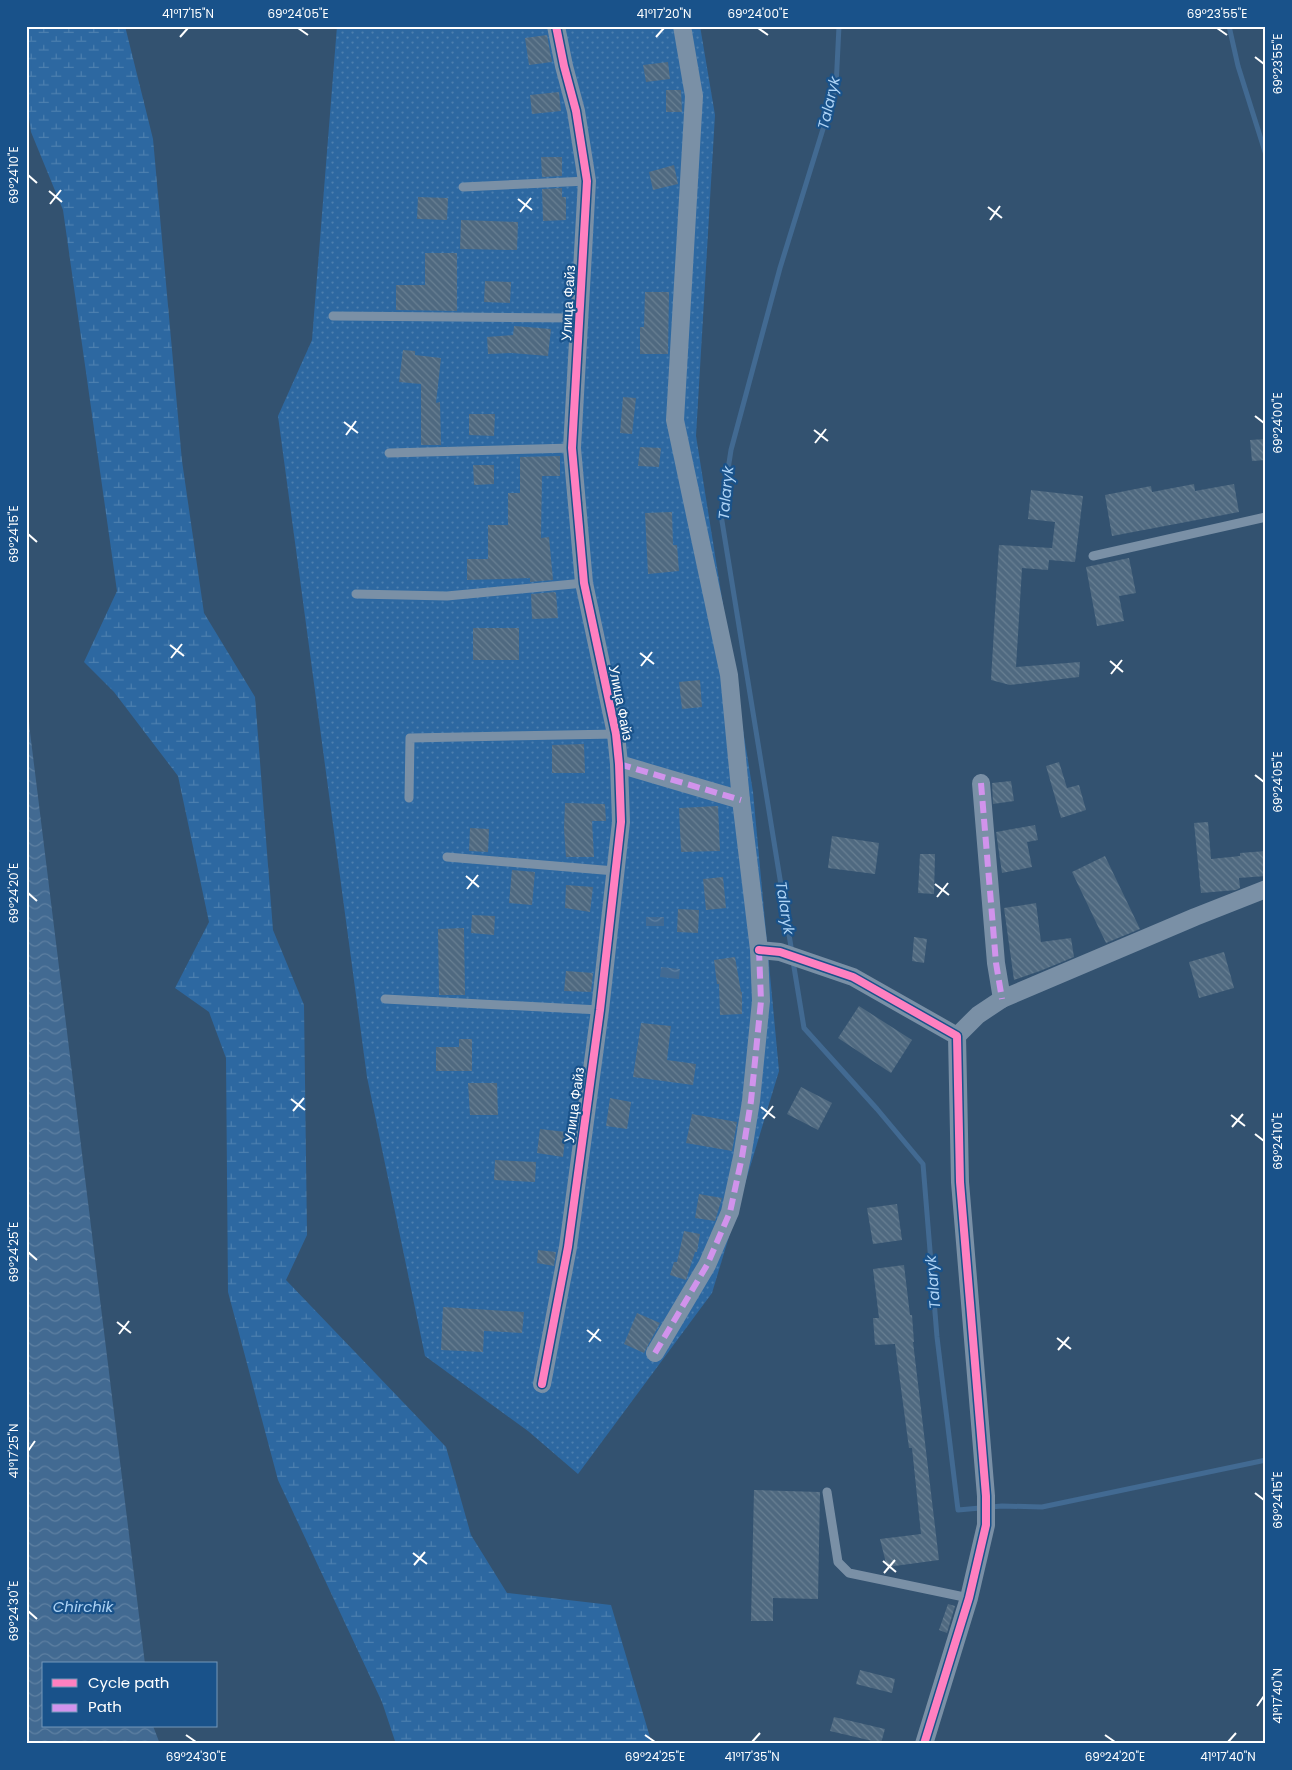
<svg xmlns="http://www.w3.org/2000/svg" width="1292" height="1770" font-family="Poppins,sans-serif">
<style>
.wetland{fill:url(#wetland-marsh)}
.park{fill:url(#park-dots)}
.water{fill:url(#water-waves)}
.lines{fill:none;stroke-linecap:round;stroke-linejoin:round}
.stream{stroke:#426a92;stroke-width:5}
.building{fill:url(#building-back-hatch)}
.lane{stroke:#7a90a6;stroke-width:9}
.street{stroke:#7a90a6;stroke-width:18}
.quiet{stroke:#d193ec;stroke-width:6;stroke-dasharray:12 6;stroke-linecap:butt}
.cycleway-casing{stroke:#19528a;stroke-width:11}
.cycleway{stroke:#ff80c0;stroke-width:8}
.ticks{fill:none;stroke:#fff;stroke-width:2}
.labels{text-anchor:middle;stroke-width:4.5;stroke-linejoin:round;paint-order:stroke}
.street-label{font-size:14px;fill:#fff;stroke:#19528a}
.water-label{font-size:15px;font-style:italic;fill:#aed3f5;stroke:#19528a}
.neatline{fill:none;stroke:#fff;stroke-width:2}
.ticks-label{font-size:12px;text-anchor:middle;fill:#fff}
</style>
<defs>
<pattern id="wetland-marsh" width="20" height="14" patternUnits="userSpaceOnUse" patternTransform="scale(1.25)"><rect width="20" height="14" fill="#2d68a1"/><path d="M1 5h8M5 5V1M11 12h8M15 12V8" fill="none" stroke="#4c7faf"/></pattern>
<pattern id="park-dots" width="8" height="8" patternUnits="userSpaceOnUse" patternTransform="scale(1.25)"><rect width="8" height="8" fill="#2d68a1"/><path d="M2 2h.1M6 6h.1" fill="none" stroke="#4c7faf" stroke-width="1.8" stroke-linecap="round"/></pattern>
<pattern id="water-waves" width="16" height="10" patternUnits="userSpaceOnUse" patternTransform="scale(1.25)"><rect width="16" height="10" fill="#426a92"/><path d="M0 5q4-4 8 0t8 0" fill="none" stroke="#5e80a2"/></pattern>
<pattern id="building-back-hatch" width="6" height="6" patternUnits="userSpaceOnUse" patternTransform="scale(1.25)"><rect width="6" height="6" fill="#4f6980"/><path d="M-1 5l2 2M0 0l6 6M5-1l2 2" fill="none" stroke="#698093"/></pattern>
</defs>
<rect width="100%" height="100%" fill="#335270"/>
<polygon class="wetland" points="26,26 125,26 153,139 182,461 204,613 255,697 273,930 304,1005 307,1235 286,1280 446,1447 471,1535 507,1593 611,1605 652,1744 396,1744 382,1702 278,1480 228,1292 226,1058 209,1012 175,988 209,922 178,776 114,692 84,662 117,591 63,210 31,132 26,96"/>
<polygon class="park" points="337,26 700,26 715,115 696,436 753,792 779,1071 712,1293 578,1474 528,1431 425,1356 367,1077 278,416 312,340"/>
<g class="water">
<polygon points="26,688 30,732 145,1664 44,1664 44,1726 153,1726 160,1744 26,1744"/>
<rect x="646" y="917" width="18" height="9"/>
<polygon points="661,967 680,969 679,979 660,977"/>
</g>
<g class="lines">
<g class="stream">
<polyline points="1229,26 1238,66 1266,155"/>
<polyline points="792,953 721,515 731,450 780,268 836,87 839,26"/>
<polyline points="793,961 804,1028 877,1109 923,1164 937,1337 958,1510 1002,1506 1042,1507 1266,1460"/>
</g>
</g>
<g class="building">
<polygon points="547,35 552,62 529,65 525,38"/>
<polygon points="668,62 670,79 646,82 643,65"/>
<polygon points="666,90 681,90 682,112 666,112"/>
<polygon points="559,92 561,111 532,114 530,95"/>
<polygon points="541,157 562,157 562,176 542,177"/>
<polygon points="674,165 678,184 653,190 649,172"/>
<polygon points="562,188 562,197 566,197 566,220 543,221 542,189"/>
<polygon points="418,197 448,198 447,220 417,219"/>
<polygon points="461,220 518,222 517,250 460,249"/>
<polygon points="425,253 457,253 457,311 396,310 396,285 425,285"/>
<polygon points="485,281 511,282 510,303 484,302"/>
<polygon points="645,292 669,292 668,354 640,354 640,327 644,327"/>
<polygon points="514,326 551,329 548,356 512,353 488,354 487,337 513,335"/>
<polygon points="403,350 415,351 415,355 441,358 436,403 440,402 441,445 421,445 421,384 399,382"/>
<polygon points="623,397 636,398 632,434 620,433"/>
<polygon points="469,414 495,414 494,436 469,435"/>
<polygon points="1266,439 1266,460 1252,461 1250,440"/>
<polygon points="640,447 661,448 659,467 638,466"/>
<polygon points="560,456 560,476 542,476 541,538 549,537 553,580 530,582 530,578 467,580 467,559 488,559 488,525 508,525 508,493 520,493 520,457"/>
<polygon points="473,465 494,465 494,484 474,485"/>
<polygon points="1194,484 1195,491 1234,484 1239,512 1112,536 1105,495 1151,486 1152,492"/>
<polygon points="1031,490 1083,496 1075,562 1049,560 1048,570 1022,568 1016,667 1080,662 1079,677 1010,685 991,680 999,545 1052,548 1055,522 1028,519"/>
<polygon points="672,512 673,545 677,545 679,571 648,574 645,513"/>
<polygon points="1129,558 1136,593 1119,596 1124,621 1097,626 1086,567"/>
<polygon points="555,592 556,593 558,618 532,619 531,594"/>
<rect x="473" y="628" width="46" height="32"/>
<polygon points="700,680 702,707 682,709 679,682"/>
<polygon points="584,744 585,773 552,773 552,745"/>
<polygon points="1059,762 1067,788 1079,785 1086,810 1061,818 1046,766"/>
<polygon points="1011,781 1014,801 993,804 992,783"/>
<polygon points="565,803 605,804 606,821 592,821 594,857 566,857 564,829"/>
<polygon points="718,806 720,851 681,852 679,808"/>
<polygon points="1208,822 1211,859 1240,856 1240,853 1266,851 1266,876 1239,878 1240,888 1236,890 1201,893 1194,823"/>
<polygon points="1035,825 1038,840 1027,842 1032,867 1002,873 996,832"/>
<polygon points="470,828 489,829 488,852 469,851"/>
<polygon points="832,836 879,843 875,874 828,868"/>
<polygon points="920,854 935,854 934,894 918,893"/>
<polygon points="1105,856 1140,929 1106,943 1072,872"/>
<polygon points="512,870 535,872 532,905 509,903"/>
<polygon points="723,877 726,908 706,910 703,879"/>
<polygon points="566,885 593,887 590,912 565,908"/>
<polygon points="1036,903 1041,942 1071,938 1074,957 1040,971 1014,980 1004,908"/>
<polygon points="678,909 699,910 698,933 677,932"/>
<polygon points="472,915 495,916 494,935 471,933"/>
<polygon points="464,928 465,995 439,995 438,929"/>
<polygon points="914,937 927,939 924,963 912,961"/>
<polygon points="1224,952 1234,988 1199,998 1189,962"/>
<polygon points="735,957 741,992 742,992 742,1014 720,1015 719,984 717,984 714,960"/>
<polygon points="566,971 593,973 591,992 564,991"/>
<polygon points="859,1006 912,1040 891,1073 838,1038"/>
<polygon points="641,1023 671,1026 667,1060 696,1064 693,1085 633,1077"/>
<polygon points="459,1039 472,1039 472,1071 436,1071 436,1047 459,1047"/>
<polygon points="468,1083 497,1083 498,1115 470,1115"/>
<polygon points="801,1087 832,1103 818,1130 787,1114"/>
<polygon points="610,1098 631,1102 627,1129 606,1126"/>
<polygon points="692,1114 737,1122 732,1151 686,1143"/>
<polygon points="540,1129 566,1132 563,1157 537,1153"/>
<polygon points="495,1160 536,1162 535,1182 494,1180"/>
<polygon points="699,1194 722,1198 715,1221 695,1218"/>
<polygon points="897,1204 902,1240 873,1244 867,1208"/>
<polygon points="684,1231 700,1234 697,1252 695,1252 686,1280 670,1275 674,1262 677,1262"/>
<polygon points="538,1250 556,1252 554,1266 537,1263"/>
<polygon points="904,1265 910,1315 912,1315 914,1342 913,1342 939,1560 887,1567 880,1539 921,1534 912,1448 909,1448 895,1344 875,1345 873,1318 879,1318 873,1269"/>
<polygon points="443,1307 524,1312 522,1333 484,1331 483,1352 441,1350"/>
<polygon points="637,1313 660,1323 644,1353 624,1344"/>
<polygon points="754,1490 820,1492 818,1599 773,1598 773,1621 751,1621"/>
<polygon points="948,1604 955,1606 947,1633 939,1630"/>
<polygon points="860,1670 895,1679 892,1693 856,1684"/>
<polygon points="834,1717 885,1729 881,1743 830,1731"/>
</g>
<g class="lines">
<g class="lane">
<polyline points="463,187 587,181"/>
<polyline points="333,316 580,318"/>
<polyline points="389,453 572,448"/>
<polyline points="1093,556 1266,517"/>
<polyline points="356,594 447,596 584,583"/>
<polyline points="409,798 410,738 616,734"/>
<polyline points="447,857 615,871"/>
<polyline points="385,999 600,1010"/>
<polyline points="827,1492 838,1562 849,1573 969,1598"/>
</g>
<g class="street">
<polyline points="619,764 741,800"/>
<polyline points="981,783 996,963 1002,999"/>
<polyline points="759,950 780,952 853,977 957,1036 960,1182 986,1496 986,1525 969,1598 924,1744"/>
<polyline points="957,1036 978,1015 1002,999 1195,917 1266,889"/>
<polyline points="655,1353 707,1265 730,1212 742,1157 751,1101 761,1001 759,950 741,800 729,675 675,420 694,96 682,26"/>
<polyline points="542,1384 568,1247 600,1010 621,822 619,764 616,734 584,583 572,448 587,181 576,111 564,66 556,26"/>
</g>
<g class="quiet">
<polyline points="619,764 741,800"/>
<polyline points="981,783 996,963 1002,999"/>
<polyline points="655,1353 707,1265 730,1212 742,1157 751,1101 761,1001 759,950"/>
</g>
<g class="cycleway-casing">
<g id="cycleway">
<polyline points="759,950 780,952 853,977 957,1036 960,1182 986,1496 986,1525 969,1598 924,1744"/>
<polyline points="542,1384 568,1247 600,1010 621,822 619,764 616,734 584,583 572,448 587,181 576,111 564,66 556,26"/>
</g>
</g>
<use href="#cycleway" class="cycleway"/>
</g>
<path class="ticks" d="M298,28L308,35M758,28L768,35M1217,28L1227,35M180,37L188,28M656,37L664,28M1255,57L1264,64M28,175L37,183M49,191L62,202M518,199L532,210M50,204L61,190M988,207L1002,218M520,212L531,198M990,220L1000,206M1255,416L1264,423M344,422L358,433M814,430L828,441M346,435L356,421M815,443L826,429M28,534L37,542M170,645L184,656M640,653L654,664M171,658L182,644M1110,661L1123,672M641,666L652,652M1111,674L1122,660M1255,775L1264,782M466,876L479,887M935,884L949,895M467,889L478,875M28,893L37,901M937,897L948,883M291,1099L305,1110M761,1107L775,1118M293,1111L304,1098M1231,1115L1245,1126M763,1119L773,1106M1232,1127L1243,1114M1255,1134L1264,1141M28,1252L37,1260M117,1322L131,1333M587,1330L601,1341M119,1334L129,1321M1057,1338L1071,1349M589,1342L599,1329M1058,1350L1069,1337M28,1451L35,1441M1255,1493L1264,1500M413,1553L427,1564M883,1561L896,1572M414,1565L425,1552M884,1573L895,1560M28,1611L37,1619M1257,1706L1264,1696M186,1735L196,1742M645,1735L655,1742M1105,1735L1115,1742M752,1742L760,1733M1228,1742L1236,1733"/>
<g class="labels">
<g class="street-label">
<text transform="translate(568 303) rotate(-87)" y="5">Улица Файз</text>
<text transform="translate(621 703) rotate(79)" y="5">Улица Файз</text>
<text transform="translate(574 1105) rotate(-82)" y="5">Улица Файз</text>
</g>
<g class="water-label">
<text transform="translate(829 103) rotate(-77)" y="5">Talaryk</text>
<text transform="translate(726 493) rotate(-85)" y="5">Talaryk</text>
<text transform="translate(785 908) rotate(81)" y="5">Talaryk</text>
<text transform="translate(933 1282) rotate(-95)" y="5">Talaryk</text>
<text x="83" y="1612">Chirchik</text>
</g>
</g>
<rect width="1292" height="1770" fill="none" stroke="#19528a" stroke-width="55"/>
<rect x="42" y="1662" width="175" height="65" fill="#19528a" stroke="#7597b9"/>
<rect x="52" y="1679" width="25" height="8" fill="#ff80c0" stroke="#7597b9"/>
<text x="88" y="1688" font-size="15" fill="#ffffff">Cycle path</text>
<rect x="52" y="1704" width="25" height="8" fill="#d193ec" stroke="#7597b9"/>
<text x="88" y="1712" font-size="15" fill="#ffffff">Path</text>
<rect x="28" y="28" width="1236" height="1714" class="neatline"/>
<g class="ticks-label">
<text x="188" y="18">41°17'15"N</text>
<text x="298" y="18">69°24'05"E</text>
<text x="664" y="18">41°17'20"N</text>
<text x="758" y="18">69°24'00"E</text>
<text x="1217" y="18">69°23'55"E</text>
<text transform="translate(1278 64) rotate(-90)" y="4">69°23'55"E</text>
<text transform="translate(14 175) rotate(-90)" y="4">69°24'10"E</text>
<text transform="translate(1278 423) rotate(-90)" y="4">69°24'00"E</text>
<text transform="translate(14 534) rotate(-90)" y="4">69°24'15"E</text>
<text transform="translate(1278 782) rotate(-90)" y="4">69°24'05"E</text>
<text transform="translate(14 893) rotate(-90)" y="4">69°24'20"E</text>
<text transform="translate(1278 1141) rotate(-90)" y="4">69°24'10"E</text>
<text transform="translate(14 1252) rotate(-90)" y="4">69°24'25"E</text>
<text transform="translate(14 1451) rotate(-90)" y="4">41°17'25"N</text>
<text transform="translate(1278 1500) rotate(-90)" y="4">69°24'15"E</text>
<text transform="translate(14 1611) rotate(-90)" y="4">69°24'30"E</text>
<text transform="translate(1278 1696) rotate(-90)" y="4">41°17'40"N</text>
<text x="196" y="1761">69°24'30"E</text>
<text x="655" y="1761">69°24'25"E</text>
<text x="752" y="1761">41°17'35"N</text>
<text x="1115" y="1761">69°24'20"E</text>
<text x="1228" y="1761">41°17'40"N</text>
</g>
</svg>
